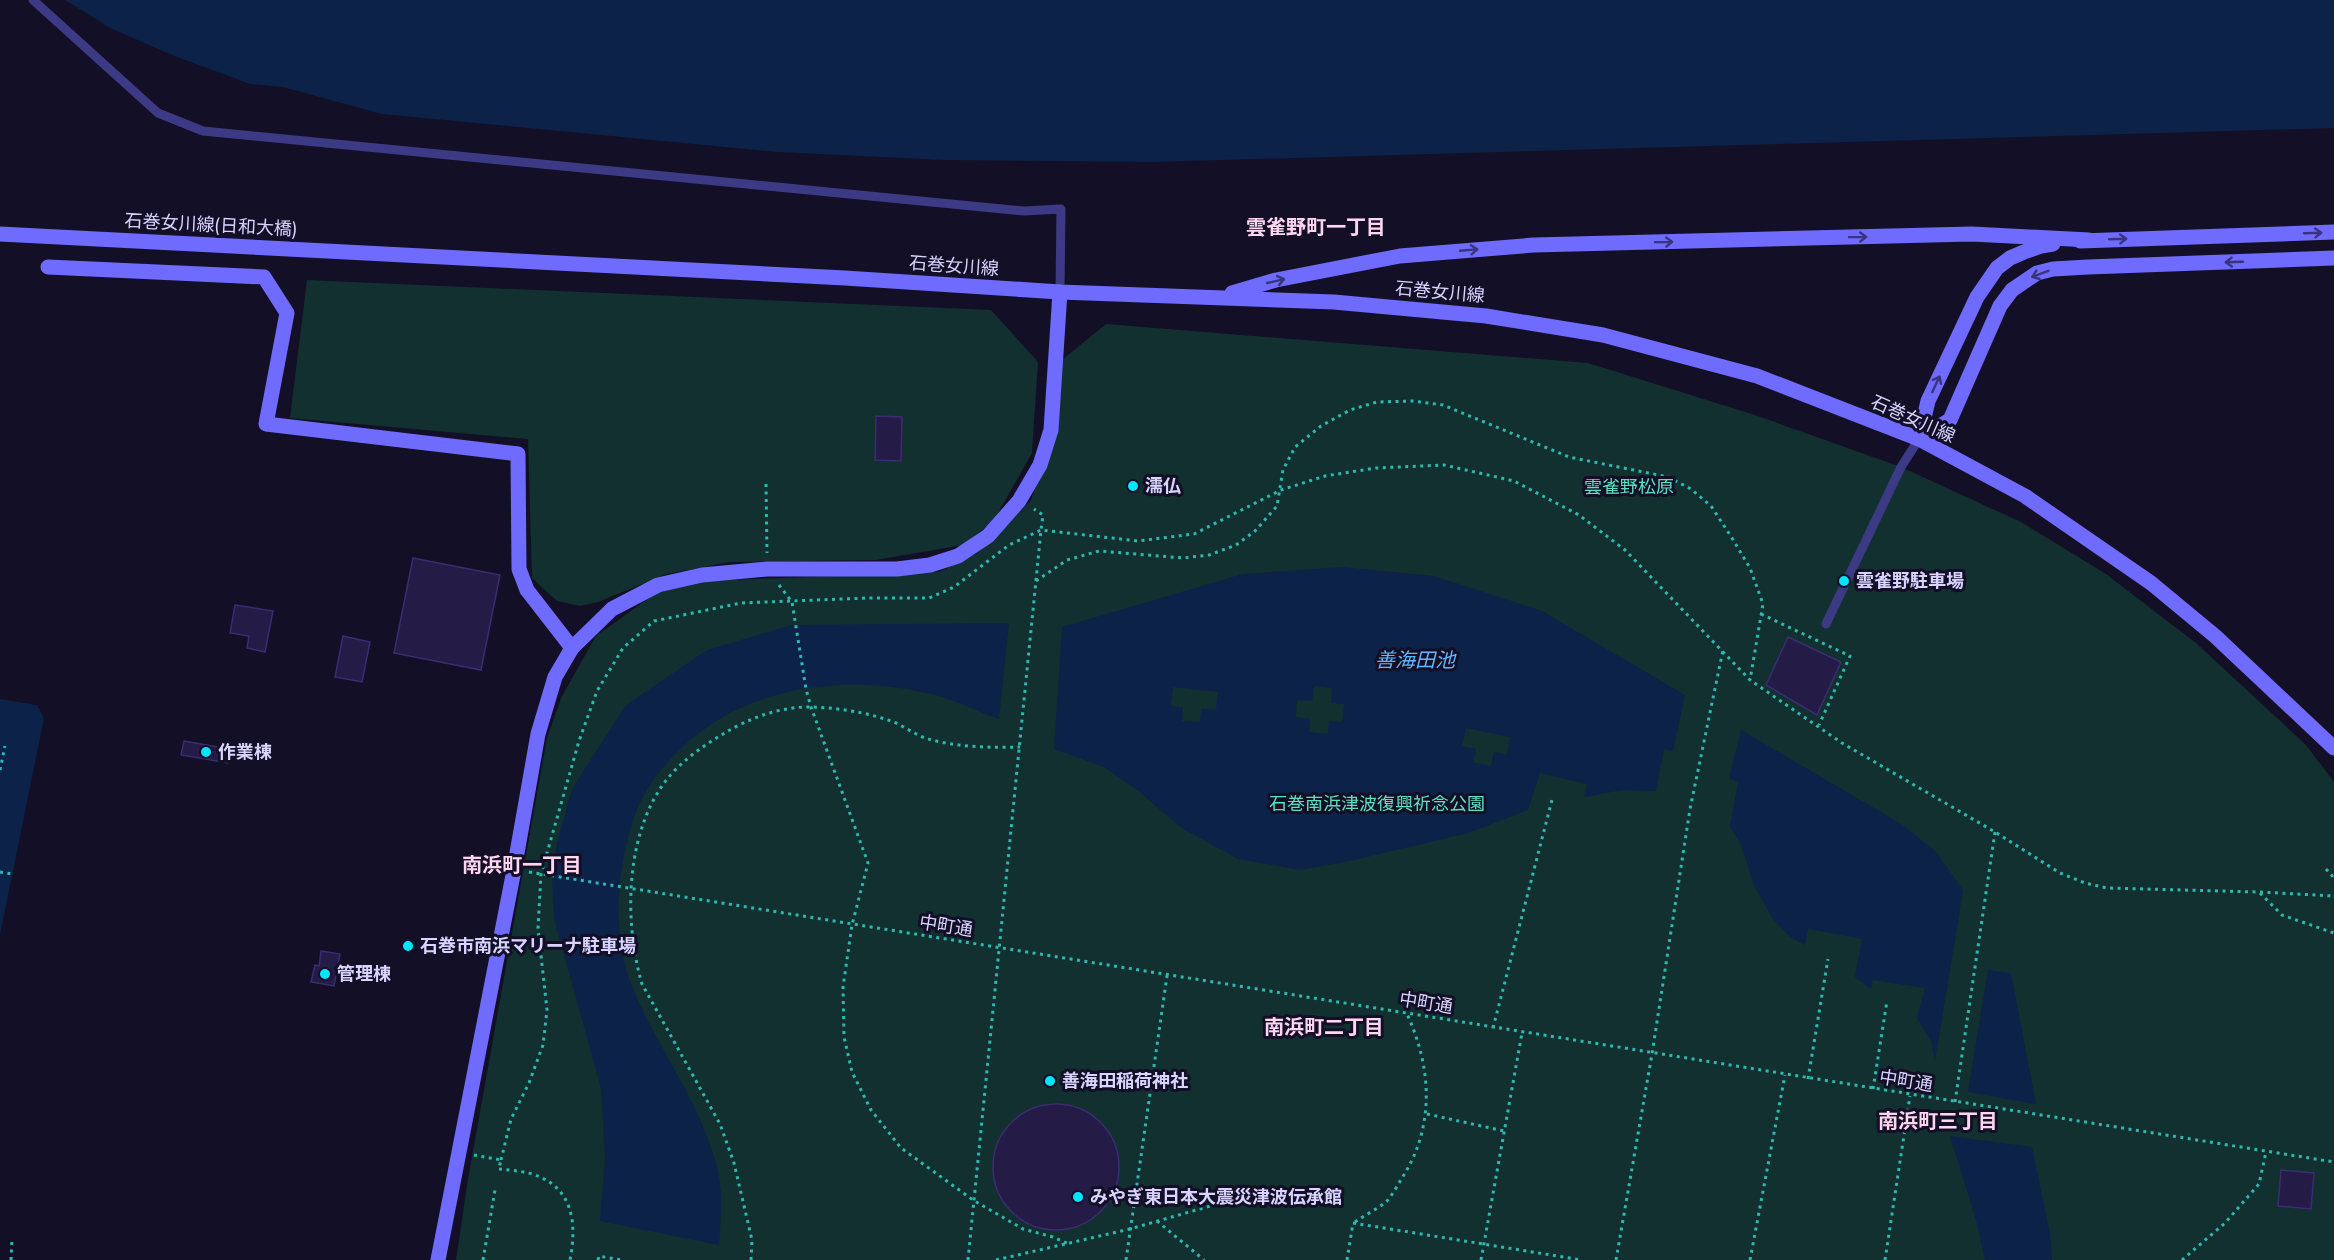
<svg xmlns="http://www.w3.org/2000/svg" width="2334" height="1260" font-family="Jost,'Noto Sans JP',sans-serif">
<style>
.green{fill:#12302f}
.water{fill:#0c2248;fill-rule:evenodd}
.building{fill:#241b47;stroke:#3b2d73;stroke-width:1.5}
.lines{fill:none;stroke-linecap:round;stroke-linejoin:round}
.path{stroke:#2fb8b0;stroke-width:3;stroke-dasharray:3 4.5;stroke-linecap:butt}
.lane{stroke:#3d3a85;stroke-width:9}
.secondary{stroke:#6f6bff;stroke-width:15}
.oneway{stroke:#38347d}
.poi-dot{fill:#00e5ff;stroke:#130f26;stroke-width:2}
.labels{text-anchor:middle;stroke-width:6;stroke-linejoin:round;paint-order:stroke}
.street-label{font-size:18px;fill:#d9d4ff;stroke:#130f26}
.poi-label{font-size:18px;font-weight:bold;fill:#d9d4ff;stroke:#130f26;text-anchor:start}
.park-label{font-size:18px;fill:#5fe0c0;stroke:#130f26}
.neighbourhood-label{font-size:20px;font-weight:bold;fill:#ffd6f0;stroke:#130f26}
.water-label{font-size:20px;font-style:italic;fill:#62b6ff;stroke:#130f26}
</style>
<rect width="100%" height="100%" fill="#130f26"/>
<g class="green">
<polygon points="307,280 991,310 1038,362 1032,453 994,520 963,545 876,560 730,562 667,574 598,602 580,606 557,601 532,578 528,439 290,418"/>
<polygon points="1106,324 1588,363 1755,415 1901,467 2021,522 2106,574 2196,643 2306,745 2334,782 2334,1260 456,1260 468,1179 547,738 562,696 596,636 656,593 703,581 939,572 976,554 1006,527 1031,500 1056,428 1062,360"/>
</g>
<g class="water">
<polygon points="65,0 2334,0 2334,128 1153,162 944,160 777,152 382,114 283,87 250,84 172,55 112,29"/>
<path d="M1342,567L1434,576L1542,611L1685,695L1673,751L1664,749L1656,791L1622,790L1584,797L1587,784L1540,773L1528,810L1468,833L1350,861L1300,870L1238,859L1180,827L1141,793L1104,767L1054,749L1062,627L1243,574ZM1314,686L1332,688L1331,703L1344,704L1342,722L1329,721L1328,734L1309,732L1310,719L1296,717L1297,700L1312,701ZM1173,687L1218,692L1216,710L1201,709L1200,722L1182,721L1183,707L1171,706ZM1466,728L1510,737L1507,755L1494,752L1491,766L1473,762L1476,749L1462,746Z"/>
<path d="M1009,623L999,719C976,711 951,698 927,693C858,677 777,683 716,721C682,743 649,776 635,815C616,867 611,937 633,989C657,1047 698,1099 715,1160C724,1188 721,1216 719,1245L600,1221L605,1158L601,1088L554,919L552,876L557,843L572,789L626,705L707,650L792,625Z"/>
<polygon points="0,699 37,705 44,718 0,935"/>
<polygon points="1741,730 1903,825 1936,852 1963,890 1935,1061 1931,1041 1917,1018 1925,988 1873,980 1871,989 1855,977 1862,939 1808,929 1805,945 1790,937 1773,919 1754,885 1741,845 1730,826 1738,782 1729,778"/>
<polygon points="1988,970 2011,973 2036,1104 1968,1092"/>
<polygon points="1950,1136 2032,1147 2050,1234 2052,1260 1985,1260 1976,1220"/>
</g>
<g class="building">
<polygon points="876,416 902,417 901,461 875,460"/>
<polygon points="413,558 500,575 481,670 394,653"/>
<polygon points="235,605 273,611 265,652 247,648 249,636 230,633"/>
<polygon points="343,636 370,642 362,682 335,677"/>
<polygon points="1788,637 1841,662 1817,715 1766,685"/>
<polygon points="184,741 230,749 228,763 181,755"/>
<polygon points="321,951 340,954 334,986 311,982 315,965 319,966"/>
<circle cx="1056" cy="1167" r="63"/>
<polygon points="2281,1170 2314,1173 2311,1209 2278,1206"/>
</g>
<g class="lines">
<g class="path">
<polyline points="766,484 767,553"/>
<polyline points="1036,581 1067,560 1099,551 1183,558 1209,555 1236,545 1255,531 1277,506 1283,470 1295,447 1321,426 1350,410 1377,402 1413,401 1443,405 1569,457 1668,477 1691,489 1711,506 1732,538 1750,568 1763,604 1750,680"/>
<polyline points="779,585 792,602 806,689 811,707 868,863 852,925 843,987 844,1037 852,1072 871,1110 901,1148 973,1200 1023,1229 1053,1237 1069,1244"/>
<polyline points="1761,614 1850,656 1819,725"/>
<polyline points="0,770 5,746"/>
<polyline points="2326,869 2334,878"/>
<polyline points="0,872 12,874"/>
<polyline points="529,872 2334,1162"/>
<polyline points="2260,893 2282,915 2334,933"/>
<polyline points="1493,1028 1552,800"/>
<polyline points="1808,1079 1828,959"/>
<polyline points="1873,1089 1887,1001"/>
<polyline points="1955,1102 1995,832"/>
<polyline points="1427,1114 1504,1131"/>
<polyline points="474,1155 501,1160 499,1168"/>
<polyline points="501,1160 511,1119 529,1083 543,1045 547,1010 538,928 541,874 579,741 597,691 623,648 654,621 741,603 867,598 929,598 954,587 1009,545 1041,530 1138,541 1194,534 1281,490 1325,476 1376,468 1444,465 1514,481 1579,515 1625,550 1750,680 1842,743 1995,832 2060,873 2085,883 2107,888 2259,892 2334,896"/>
<path d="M499,1169C510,1170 521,1171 532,1174C574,1187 577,1224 570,1260"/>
<polyline points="1157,1221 1204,1260"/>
<path d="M1355,1222C1365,1215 1377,1209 1386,1202C1392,1196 1397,1186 1402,1178C1435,1127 1432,1068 1407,1014"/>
<polyline points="11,1260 12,1239"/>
<polyline points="483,1260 495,1190"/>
<polyline points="598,1260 599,1256 621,1260"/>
<path d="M751,1260L752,1240L734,1163L720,1124L642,984C624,923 625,837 664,783C679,763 701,747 723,734C749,718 781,706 813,707C838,708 864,712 888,720C901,724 912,733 925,738C954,747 989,748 1020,747"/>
<polyline points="968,1260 1041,530 1043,515 1034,509"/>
<polyline points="996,1260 1130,1229 1259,1192"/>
<polyline points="1126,1260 1167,976"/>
<polyline points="1347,1260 1353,1223 1582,1260"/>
<polyline points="1481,1260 1522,1033"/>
<polyline points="1616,1260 1652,1054 1690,809 1723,650"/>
<polyline points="1750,1260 1785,1075"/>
<polyline points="1885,1260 1910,1096"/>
<polyline points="2182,1260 2225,1223 2259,1184 2266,1152"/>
</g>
<g class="lane">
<polyline points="33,0 158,113 203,131 1024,211 1061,209 1060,292"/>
<polyline points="1826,624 1901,467 1919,439"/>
</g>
<g class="secondary">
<polyline points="0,234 845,278 1060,292 1334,302 1486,316 1603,335 1757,376 1919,439 2025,496 2151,583 2215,636 2334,748"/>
<polyline points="2080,241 2334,232"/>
<polyline points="48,267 264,277 287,313 266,424 518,454 519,569 527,590 572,648"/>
<polyline points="1232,293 1276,280 1400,256 1534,245 1972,234 2089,240"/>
<polyline points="1919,439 1928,401 1977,297 1997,268 2010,258 2024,252 2041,246 2053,244"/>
<polyline points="1919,439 1950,420 2000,306 2012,290 2037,273 2053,269 2088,267 2334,258"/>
<polyline points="438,1260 514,870 538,734 555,677 572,648 612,609 658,585 702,575 767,569 897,569 930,565 958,556 988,536 1019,501 1040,465 1051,430 1060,292"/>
</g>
</g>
<defs><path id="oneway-shaft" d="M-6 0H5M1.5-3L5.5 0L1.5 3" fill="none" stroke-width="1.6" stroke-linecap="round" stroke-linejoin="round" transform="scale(1.5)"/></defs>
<g class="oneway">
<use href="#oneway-shaft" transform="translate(2313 233) rotate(-2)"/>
<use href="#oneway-shaft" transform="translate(1858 237) rotate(-1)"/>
<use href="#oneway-shaft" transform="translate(2118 239) rotate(-2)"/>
<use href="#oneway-shaft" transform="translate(1664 242) rotate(-1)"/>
<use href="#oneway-shaft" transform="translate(1469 250) rotate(-5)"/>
<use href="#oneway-shaft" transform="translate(2234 262) rotate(178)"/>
<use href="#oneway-shaft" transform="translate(2040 274) rotate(159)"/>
<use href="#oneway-shaft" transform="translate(1276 281) rotate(-13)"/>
<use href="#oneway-shaft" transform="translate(1936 384) rotate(-65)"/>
</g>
<g class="poi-dot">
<circle cx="1133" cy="486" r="6"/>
<circle cx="1844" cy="581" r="6"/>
<circle cx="206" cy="752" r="6"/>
<circle cx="408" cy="946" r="6"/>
<circle cx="325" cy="974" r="6"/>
<circle cx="1050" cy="1081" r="6"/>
<circle cx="1078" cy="1197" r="6"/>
</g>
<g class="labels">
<g class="street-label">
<text transform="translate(211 225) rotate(3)" y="6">石巻女川線(日和大橋)</text>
<text transform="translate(954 266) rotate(4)" y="6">石巻女川線</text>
<text transform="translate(1440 292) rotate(5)" y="6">石巻女川線</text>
<text transform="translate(1913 419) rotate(24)" y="6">石巻女川線</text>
<text transform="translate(946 926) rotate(9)" y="6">中町通</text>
<text transform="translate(1426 1003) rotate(9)" y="6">中町通</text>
<text transform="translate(1906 1081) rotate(9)" y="6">中町通</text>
</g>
<g class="poi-label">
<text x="1145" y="492">濡仏</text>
<text x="1856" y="587">雲雀野駐車場</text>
<text x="218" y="758">作業棟</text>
<text x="420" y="952">石巻市南浜マリーナ駐車場</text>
<text x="337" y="980">管理棟</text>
<text x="1062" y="1087">善海田稲荷神社</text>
<text x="1090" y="1203">みやぎ東日本大震災津波伝承館</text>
</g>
<g class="park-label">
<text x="1629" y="493">雲雀野松原</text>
<text x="1377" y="810">石巻南浜津波復興祈念公園</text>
</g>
<g class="neighbourhood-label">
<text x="1316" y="234">雲雀野町一丁目</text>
<text x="522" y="872">南浜町一丁目</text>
<text x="1324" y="1034">南浜町二丁目</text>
<text x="1938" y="1128">南浜町三丁目</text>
</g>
<g class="water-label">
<text x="1415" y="667">善海田池</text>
</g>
</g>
</svg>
